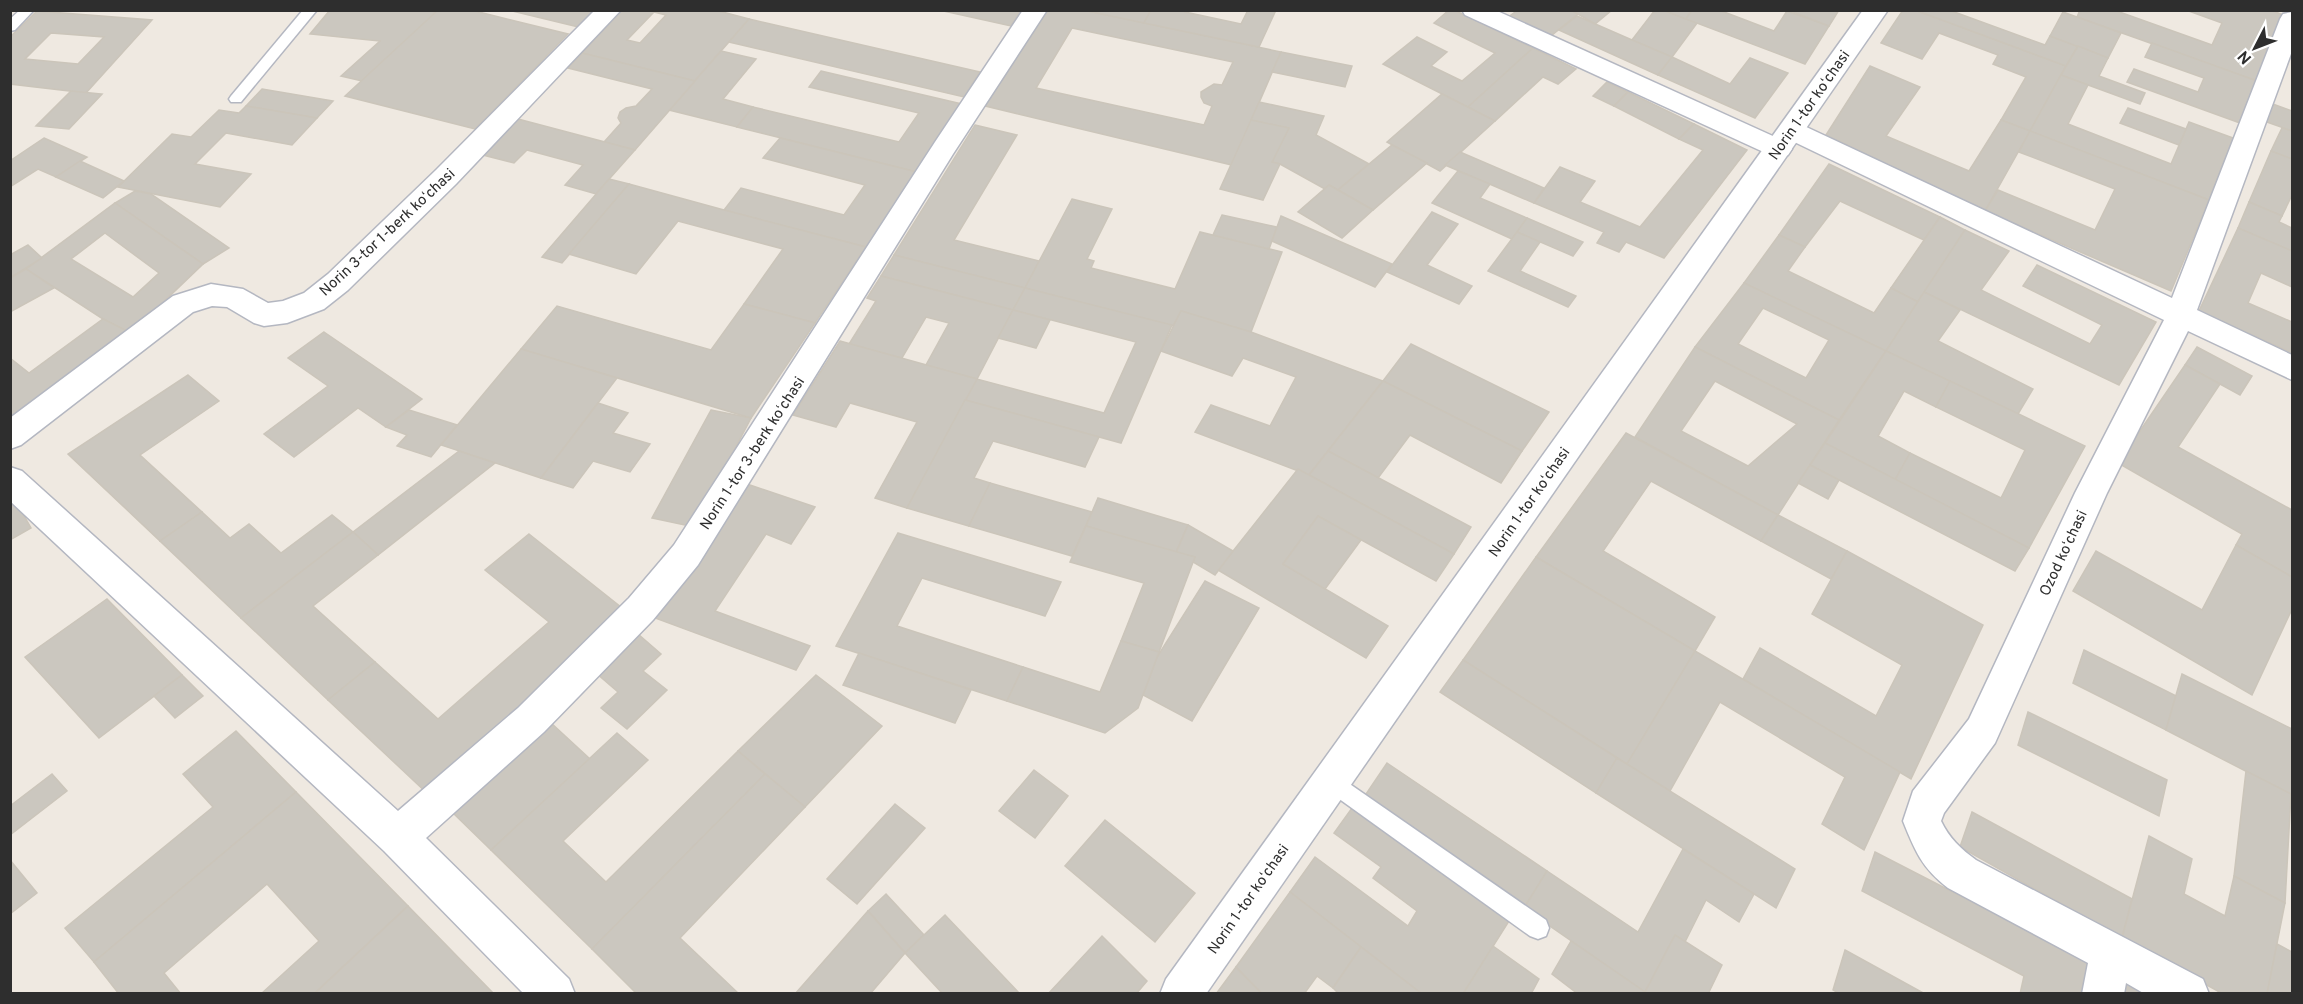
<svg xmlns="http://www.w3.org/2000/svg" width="2303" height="1004" font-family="Overpass,sans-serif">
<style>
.building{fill:#cbc7bf;stroke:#cbc5ba;stroke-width:1.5;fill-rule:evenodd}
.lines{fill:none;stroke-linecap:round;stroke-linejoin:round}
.service-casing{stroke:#b4b7c1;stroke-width:3}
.minor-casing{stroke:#b4b7c1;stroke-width:3}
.tertiary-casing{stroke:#b4b7c1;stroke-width:3}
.service{fill:#fff;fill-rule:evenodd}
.minor{fill:#fff;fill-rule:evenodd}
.tertiary{fill:#fff;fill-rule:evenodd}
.labels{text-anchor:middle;stroke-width:4.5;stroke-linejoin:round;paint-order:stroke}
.street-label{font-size:15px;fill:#2e2e2e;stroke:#fff}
</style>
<rect width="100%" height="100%" fill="#efe9e1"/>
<g class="building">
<polygon points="330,10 424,10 437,12 362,81 341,76 380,41 310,34"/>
<polygon points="438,10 471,10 568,34 475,129 345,96"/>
<polygon points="508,10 594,10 578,27"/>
<path d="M622,10H715L749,19L695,81L582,53ZM654,12L666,15L640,43L627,40Z"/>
<polygon points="939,10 1021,10 1011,26"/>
<path d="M1048,10H1083L1281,52L1232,165L985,106ZM1072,28L1233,62L1222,85L1214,84L1201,92V97L1204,103L1212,106L1204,125L1036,88Z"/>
<polygon points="1083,10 1151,10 1144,23"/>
<polygon points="1151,10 1186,10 1185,12 1241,24 1248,10 1276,10 1259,47 1144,23"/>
<polygon points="1449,10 1454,10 1533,48 1468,107 1383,64 1417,37 1447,52 1431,66 1462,81 1495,53 1434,23"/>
<polygon points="1518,10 1571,10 1578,14 1547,39 1507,18"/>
<polygon points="1571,10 1612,10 1595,24"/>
<polygon points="1655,10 1663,10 1697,23 1672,57 1632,40"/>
<polygon points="1663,10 1692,10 1686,19"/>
<polygon points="1692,10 1719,10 1774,31 1787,11 1829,26 1805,64 1686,19"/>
<polygon points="1788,10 1839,10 1829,26"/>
<polygon points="1903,10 1915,10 2066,66 2030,131 2001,120 2026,77 1993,64 1998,55 1939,33 1922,59 1881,43"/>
<polygon points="1915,10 1949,10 2045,45 2050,36 2078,46 2066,66"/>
<polygon points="2080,10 2114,10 2212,45 2222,23 2186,10 2271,10 2283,15 2257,81 2077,17"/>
<path d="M37,11L152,20L86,93L10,84V37ZM51,33L104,37L78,64L25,59Z"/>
<polygon points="2063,12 2121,33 2108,58 2050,36"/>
<polygon points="1577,16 1632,40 1672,57 1658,75 1559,30"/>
<polygon points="749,19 980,72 964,97 729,42"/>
<polygon points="2152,43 2257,81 2240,123 2127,82 2134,69 2198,92 2204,78 2145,57"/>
<polygon points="2078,46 2108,58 2099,76 2145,93 2140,104 2061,75"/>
<polygon points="1533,48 1576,69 1558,84 1543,77 1495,121 1468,107"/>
<polygon points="721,51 756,59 723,99 753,107 737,127 669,110"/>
<polygon points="1281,52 1352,66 1345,87 1272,72"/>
<polygon points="582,53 695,81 635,150 604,142 621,123 618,118 620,112 626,108 636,106 652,89 568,68"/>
<polygon points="1672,57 1730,84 1750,58 1788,73 1755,118 1658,75"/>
<polygon points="1870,66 1920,87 1886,136 1969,171 2001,120 2030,131 1985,211 1826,135"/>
<polygon points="821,71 962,104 917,172 737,127 753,107 899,142 919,113 809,87"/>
<polygon points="2061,75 2088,85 2068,124 2171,164 2189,122 2233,138 2209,200 2030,131"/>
<polygon points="1607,82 1628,92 1614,106 1593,96"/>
<polygon points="262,89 333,101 317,118 246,106"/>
<polygon points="71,91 102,94 69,129 36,126"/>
<polygon points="1628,92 1694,124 1679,139 1614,106"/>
<polygon points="1442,94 1495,121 1440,171 1387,142"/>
<polygon points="1259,102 1324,116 1316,135 1369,164 1338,190 1329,185 1325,189 1280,164 1272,162 1289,128 1251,120"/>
<polygon points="2270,103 2292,111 2292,131 2264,121"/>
<polygon points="246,106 317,118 292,145 226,133 195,164 251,174 220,207 118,187 172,134 191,137 219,110 239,113"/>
<polygon points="2128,108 2186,129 2179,145 2120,123"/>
<polygon points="518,119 635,150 596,194 565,185 583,165 527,150 514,163 483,155"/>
<polygon points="1251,120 1289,128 1272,162 1280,164 1263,200 1220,189"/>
<polygon points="1694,124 1747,150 1664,258 1626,242 1619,252 1597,243 1604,232 1534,203 1560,167 1595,181 1580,202 1640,227 1703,150 1679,139"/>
<polygon points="975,125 1017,135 954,240 1039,261 1025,288 894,255"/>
<polygon points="2282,128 2292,131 2292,159 2271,151"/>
<polygon points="2030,131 2209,200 2171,291 1985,211 1998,190 2095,230 2115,189 2019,152"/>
<polygon points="44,138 87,157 56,177 38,169 10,187 10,161"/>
<polygon points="780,138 917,172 866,247 724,210 741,188 844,215 865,185 763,158"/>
<polygon points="1392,145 1427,163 1373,210 1338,190"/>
<polygon points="2271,151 2292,159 2292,195 2282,216 2249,202"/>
<polygon points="1460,152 1544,188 1534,203 1445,165"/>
<polygon points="80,161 124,181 103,198 56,177"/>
<polygon points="1829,164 1940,217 1924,240 1840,201 1805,247 1779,235"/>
<polygon points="1458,171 1490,184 1480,198 1527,218 1512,239 1432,203"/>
<polygon points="609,179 629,184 562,263 542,257"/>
<polygon points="629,184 724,210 866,247 815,323 744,304 783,249 678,221 636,274 569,254"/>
<polygon points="1329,185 1373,210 1342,238 1298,212"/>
<polygon points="135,191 151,194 229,248 203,264 115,203"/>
<polygon points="1072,199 1112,209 1087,259 1094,261 1091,268 1175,289 1200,232 1282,252 1251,332 1181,311 1173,326 1025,288"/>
<polygon points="2249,202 2282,216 2279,222 2292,228 2292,251 2238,228"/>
<path d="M115,203L203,264L131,333L103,319L26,269ZM105,233L159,273L133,297L71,259Z"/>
<polygon points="1432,212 1458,224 1427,265 1472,286 1459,304 1387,272"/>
<polygon points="1222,215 1277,227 1269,249 1213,235"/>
<polygon points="1281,216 1392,264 1375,287 1272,241"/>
<polygon points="1940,217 1965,230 1918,302 1891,288"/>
<polygon points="1527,218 1583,242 1573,256 1517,232"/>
<polygon points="2238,228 2292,251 2292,287 2261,273 2248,303 2292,322 2292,353 2199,311"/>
<polygon points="1965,230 2009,251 1981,290 2090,344 2102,325 2023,286 2037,265 2156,322 2119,385 1924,292"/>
<polygon points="1517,232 1540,242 1520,271 1576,296 1568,307 1488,271"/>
<polygon points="1779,235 1805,247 1788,271 1874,313 1891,288 1918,302 1886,351 1744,283"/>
<polygon points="28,245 42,258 10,278 10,255"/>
<polygon points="894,255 1025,288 1013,310 881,276"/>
<polygon points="26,269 54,288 10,312 10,278"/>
<polygon points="881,276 1013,310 977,379 926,365 949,323 926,317 902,358 849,344 876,301 867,298"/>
<path d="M1744,283L1886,351L1839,420L1695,347ZM1763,308L1829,340L1806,378L1738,344Z"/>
<polygon points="1025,288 1172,325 1121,443 965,400 977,379 1104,413 1136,342 1013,310"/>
<polygon points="1924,292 1960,310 1938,341 2033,389 2018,414 1886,351"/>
<polygon points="744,304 815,323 751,418 521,349 557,306 711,350"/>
<polygon points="1013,310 1050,320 1036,348 998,338"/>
<polygon points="1181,311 1251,332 1383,381 1309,475 1195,432 1211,405 1270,426 1296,377 1243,358 1232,376 1161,351"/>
<polygon points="103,319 131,333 10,424 10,358 29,373"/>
<polygon points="324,332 422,399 386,427 358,408 294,457 264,434 328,386 288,358"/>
<polygon points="840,341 977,379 907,508 875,498 917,422 850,403 836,427 793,415"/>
<polygon points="1411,344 1549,412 1522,451 1383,381"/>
<path d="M1695,347L1839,420L1778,515L1635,437ZM1715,381L1797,424L1748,466L1681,431Z"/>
<polygon points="2197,347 2252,376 2240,395 2185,365"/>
<polygon points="521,349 617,378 541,478 441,445"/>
<polygon points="1886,351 1950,381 1936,407 1904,391 1878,436 1910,453 1895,480 1825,443"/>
<polygon points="2185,365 2220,384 2178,447 2292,510 2292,577 2236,545 2242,534 2118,463"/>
<polygon points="188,375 219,401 140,455 202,512 160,541 68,454"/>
<polygon points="1383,381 1522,451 1501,483 1410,435 1378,478 1328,451"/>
<polygon points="1950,381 2085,446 2029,548 1895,480 1910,453 2001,498 2025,450 1936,407"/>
<polygon points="965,400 1024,416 1099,437 1085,467 993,441 974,478 990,483 969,526 907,508"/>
<polygon points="598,403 628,413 613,433 650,444 630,472 593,461 573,488 541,478"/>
<polygon points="409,410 457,425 431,457 397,446 407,435 386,427"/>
<polygon points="711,410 751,418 694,527 652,518"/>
<polygon points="1626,433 1778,515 1761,541 1651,481 1603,551 1715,617 1695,651 1536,557"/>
<polygon points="1825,443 2029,548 2015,571 1810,465"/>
<polygon points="459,451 495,463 378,555 353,532"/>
<polygon points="1328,451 1471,527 1454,554 1309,475"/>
<polygon points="1810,465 1839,480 1828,499 1798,483"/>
<polygon points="1298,469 1454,554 1436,581 1318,516 1283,564 1388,626 1366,658 1218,570"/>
<polygon points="990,483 1092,512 1072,556 969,526"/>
<polygon points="747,484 815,507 791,544 766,534 715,611 810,646 796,670 655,618"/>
<polygon points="1098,498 1188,525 1176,553 1086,526"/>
<polygon points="15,500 31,528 10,540 10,503"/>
<polygon points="202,512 230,538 249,524 281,553 332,515 353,532 241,618 160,541"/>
<polygon points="1778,515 1847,551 1831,579 1761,541"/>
<polygon points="1318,516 1361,540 1325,589 1283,564"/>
<polygon points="1188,525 1233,551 1215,575 1193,562 1195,557 1176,553"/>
<polygon points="1086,526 1195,557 1159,652 1121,641 1144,583 1070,562"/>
<polygon points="353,532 378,555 313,606 375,662 328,700 241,618"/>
<polygon points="898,533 1061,582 1045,616 922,578 897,626 1023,667 1007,701 836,646"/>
<polygon points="529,534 631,615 430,796 328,700 375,662 438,719 549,622 485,570"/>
<polygon points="2236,545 2292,577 2292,609 2252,695 2073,591 2096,551 2202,610"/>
<polygon points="1847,551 1983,625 1911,779 1743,679 1760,648 1876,716 1902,665 1812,614"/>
<polygon points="1536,557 1695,651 1627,764 1463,660"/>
<polygon points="1205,581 1259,608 1192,721 1143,695 1157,657"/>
<polygon points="107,599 182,675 99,738 25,657"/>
<polygon points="638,634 661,654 643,671 667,690 627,729 601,708 618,692 596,673"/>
<polygon points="1121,641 1159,652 1138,708 1105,733 1007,701 1023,667 1100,692"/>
<polygon points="2084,650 2176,696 2166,730 2073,683"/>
<polygon points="1695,651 1900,772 1864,850 1822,824 1845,777 1720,702 1670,791 1627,764"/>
<polygon points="859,653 971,690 955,723 843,685"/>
<polygon points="1463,660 1617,758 1596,793 1440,692"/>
<polygon points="2182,674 2292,729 2292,795 2166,730"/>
<polygon points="182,675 203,696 175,718 154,696"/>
<polygon points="816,675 882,726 805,807 738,751"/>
<polygon points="2028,712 2167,780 2159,816 2018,745"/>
<polygon points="550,722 590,759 491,850 451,811"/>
<polygon points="236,731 296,792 94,962 65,928 213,807 183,774"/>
<polygon points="617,733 648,760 563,841 606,882 738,751 765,774 592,949 491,850"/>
<polygon points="1617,758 1795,869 1776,908 1596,793"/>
<polygon points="1387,763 1547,871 1524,908 1364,797"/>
<polygon points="1034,770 1068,796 1035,838 999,811"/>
<polygon points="2246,771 2291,794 2285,903 2234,876"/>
<polygon points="52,774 67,791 10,835 10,806"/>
<polygon points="765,774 805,807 680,938 739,994 637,994 592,949"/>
<polygon points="296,792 408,906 314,994 261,994 319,941 267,884 164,973 181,994 119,994 94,962"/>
<polygon points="895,804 925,828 857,904 827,879"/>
<polygon points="1352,808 1509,921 1463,994 1422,994 1290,892 1315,857 1408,926 1417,911 1373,878 1381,867 1334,833"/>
<polygon points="1972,812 2132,899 2122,938 1960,847"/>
<polygon points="1105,820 1195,893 1155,942 1065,866"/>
<polygon points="2149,836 2192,859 2184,894 2225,916 2234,876 2285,903 2267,994 2223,994 2122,938"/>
<polygon points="1683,849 1754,894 1739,922 1706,900 1685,942 1675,935 1645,992 1524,908 1547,871 1638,932"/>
<polygon points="1875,852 2104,970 2100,994 2020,994 2024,976 1862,891"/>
<polygon points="10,860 37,893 10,914"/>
<polygon points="1290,892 1361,947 1333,988 1317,976 1304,994 1262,994 1236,967"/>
<polygon points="886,894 924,935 905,953 868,911"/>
<polygon points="408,906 494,994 314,994"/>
<polygon points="868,911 905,953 870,994 795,994"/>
<polygon points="945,915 1020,994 943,994 905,953"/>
<polygon points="1675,935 1722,965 1708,994 1644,994"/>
<polygon points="1102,936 1147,981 1136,994 1048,994"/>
<polygon points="1571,941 1645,992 1644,994 1578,994 1552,974"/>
<polygon points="2277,944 2292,952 2292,994 2267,994"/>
<polygon points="1493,946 1539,979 1531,994 1463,994"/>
<polygon points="1361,947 1422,994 1339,994 1333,988"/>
<polygon points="1845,950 1925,994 1840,994 1833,990"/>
<polygon points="1236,967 1262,994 1216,994"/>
<polygon points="2120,979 2146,994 2118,994"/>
</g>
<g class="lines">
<g class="service-casing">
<g id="service">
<polygon points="20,10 34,10 15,30 10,31 10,19"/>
<polygon points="303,10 317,10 241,102 231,102 229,99 231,96"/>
<polygon points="1331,771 1546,920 1549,928 1546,936 1538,939 1530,936 1324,788 1321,781 1324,774"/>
</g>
</g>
<g class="minor-casing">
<g id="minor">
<polygon points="595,10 621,10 456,184 348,290 324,309 287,323 264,326 254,323 227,307 212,306 193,312 21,445 10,449 10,418 173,296 211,284 243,289 268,303 283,301 304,293 328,274 436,170"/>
<polygon points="1023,10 1047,10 953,154 698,565 653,620 544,732 426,838 569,979 575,994 524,994 384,851 10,501 10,467 22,471 398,811 518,708 629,598 674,545 935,142"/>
<polygon points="1462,10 1495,10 1788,143 1792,149 1788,155 1779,158 1770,155 1465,15"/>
<path d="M2292,12V51L2197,310L2292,355V380L2188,331L2107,493L1995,743L1944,813L1941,821C1949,838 1961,849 1976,860L2203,979L2209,994H2145L2126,983L2124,994H2082L2088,963L1948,888C1922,868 1915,851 1903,821L1913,791L1969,719L2075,493L2164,320L1784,137L1780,131L1784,125L1793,122L1802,125L2172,298L2280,19L2283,14Z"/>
</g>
</g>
<g class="tertiary-casing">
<polygon id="tertiary" points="1863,10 1888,10 1206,994 1160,994 1166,979"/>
</g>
<use href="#service" class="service"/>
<use href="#minor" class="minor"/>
<use href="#tertiary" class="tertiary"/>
</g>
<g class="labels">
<g class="street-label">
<text transform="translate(1809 105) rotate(-55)" y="5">Norin 1-tor koʻchasi</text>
<text transform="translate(387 232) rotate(-43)" y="5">Norin 3-tor 1-berk koʻchasi</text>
<text transform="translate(752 453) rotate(-57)" y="5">Norin 1-tor 3-berk koʻchasi</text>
<text transform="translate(1529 502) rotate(-55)" y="5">Norin 1-tor koʻchasi</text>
<text transform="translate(2063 553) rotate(-65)" y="5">Ozod koʻchasi</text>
<text transform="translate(1248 899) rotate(-55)" y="5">Norin 1-tor koʻchasi</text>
</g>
</g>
<rect width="2303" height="1004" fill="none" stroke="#2e2e2e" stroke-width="24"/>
<g transform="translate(2255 48) rotate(228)" stroke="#ffffff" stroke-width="4.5" paint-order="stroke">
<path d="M0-4.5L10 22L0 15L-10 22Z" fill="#2e2e2e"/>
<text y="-9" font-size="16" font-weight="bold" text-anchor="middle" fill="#2e2e2e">N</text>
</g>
</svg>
